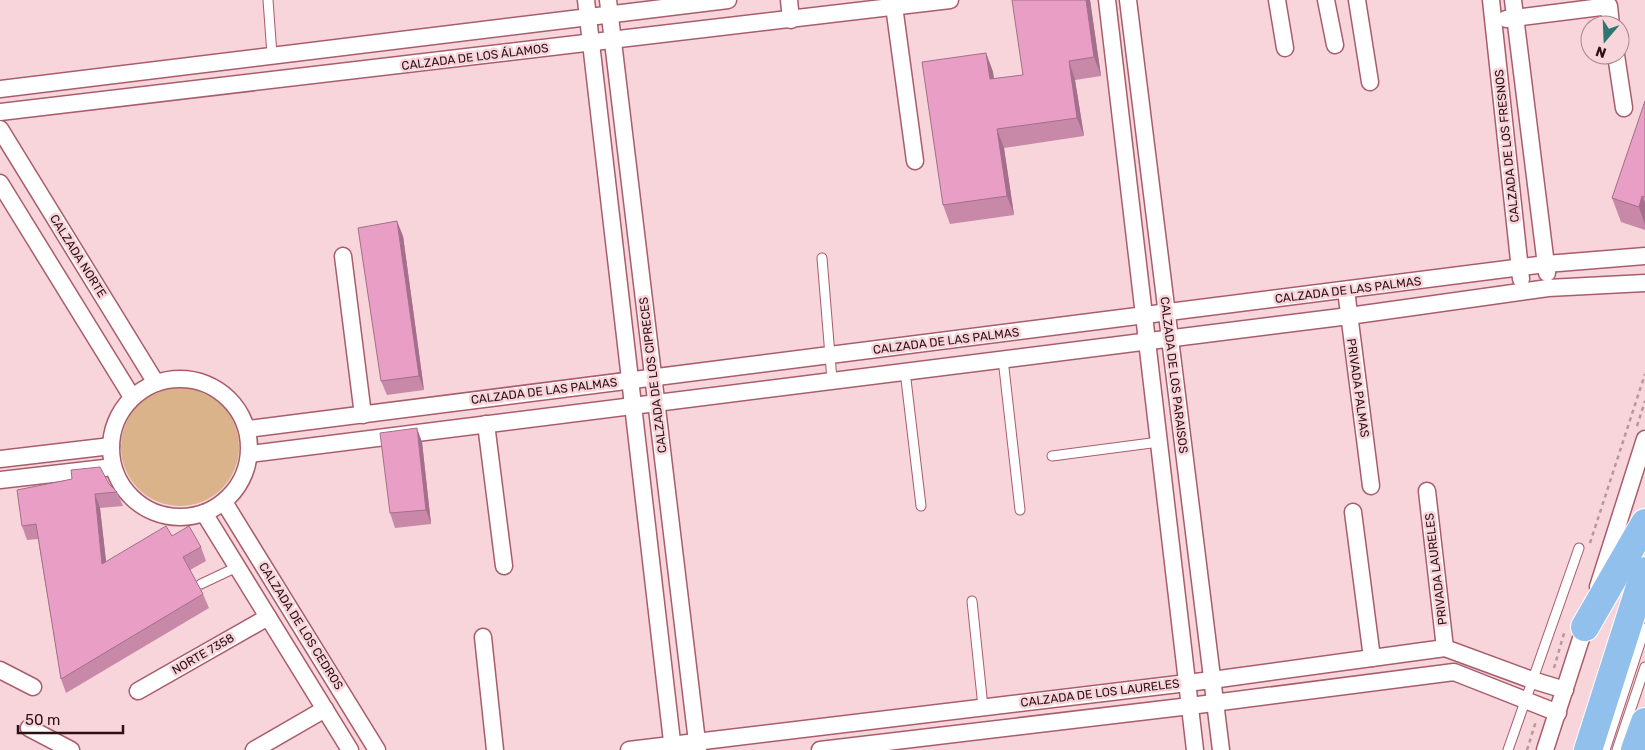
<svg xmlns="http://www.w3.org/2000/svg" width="1645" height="750" font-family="Rubik,sans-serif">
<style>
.green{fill:#dab38a}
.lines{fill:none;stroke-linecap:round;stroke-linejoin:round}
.service-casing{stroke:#a95d6c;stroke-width:11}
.minor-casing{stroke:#a95d6c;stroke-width:19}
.trunk-casing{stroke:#fff;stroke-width:30}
.path{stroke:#b8969c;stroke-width:2.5;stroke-dasharray:4 4;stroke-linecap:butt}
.service{stroke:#fff;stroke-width:9}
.minor{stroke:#fff;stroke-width:16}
.trunk{stroke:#92c0ec;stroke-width:28}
.wall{fill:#c889a9}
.shaded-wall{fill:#a36f8a}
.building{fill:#e99fc5;stroke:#a36f8a}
.labels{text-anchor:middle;stroke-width:5;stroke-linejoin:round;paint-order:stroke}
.street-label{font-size:12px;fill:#2d0f16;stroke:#f8d5da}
</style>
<rect width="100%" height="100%" fill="#f8d5da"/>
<circle class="green" cx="180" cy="447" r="59"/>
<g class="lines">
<g class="service-casing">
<g id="service">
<polyline points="268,0 272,55"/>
<polyline points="822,258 832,380"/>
<polyline points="1003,359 1020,510"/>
<polyline points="905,371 921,506"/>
<polyline points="1052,456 1159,442"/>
<polyline points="201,584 237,567"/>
<polyline points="972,601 983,707"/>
<polyline points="1508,750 1579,548"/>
<polyline points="1605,750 1645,628"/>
<polyline points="1617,750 1645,667"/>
</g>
</g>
<g class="minor-casing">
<g id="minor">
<polyline points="586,0 673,750"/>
<polyline points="608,0 698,750"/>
<polyline points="789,0 791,20"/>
<polyline points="1107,0 1195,750"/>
<polyline points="1128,0 1221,750"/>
<polyline points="1277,0 1285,48"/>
<polyline points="1326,0 1335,45"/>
<polyline points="1357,0 1370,82"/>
<polyline points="1491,0 1521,279"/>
<polyline points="1513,0 1547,273"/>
<polyline points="894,6 915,161"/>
<polyline points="1506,19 1609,6 1611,25"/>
<polyline points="1616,55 1624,108"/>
<polyline points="0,89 728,0"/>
<polyline points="0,112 950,0"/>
<polyline points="0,129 156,383"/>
<polyline points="0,183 132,397"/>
<polyline points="343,256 363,415"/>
<polyline points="1346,290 1371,486"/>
<circle cx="180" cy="448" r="69"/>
<polyline points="486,424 504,566"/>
<polyline points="248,429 1546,264 1645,256"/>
<polyline points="250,454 1349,316 1548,288 1645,283"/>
<polyline points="0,459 111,446"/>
<polyline points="0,480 113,467"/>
<polyline points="1427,491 1445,648"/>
<polyline points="224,502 377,750"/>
<polyline points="1353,512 1372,658"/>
<polyline points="204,513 350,750"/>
<polyline points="1598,587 1645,439"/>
<polyline points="483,637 495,750"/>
<polyline points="0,670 33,687"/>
<polyline points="138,691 268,617"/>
<polyline points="29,728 71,750"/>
<polyline points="254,750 325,709"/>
<polyline points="629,750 1212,680 1445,648 1532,680 1565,690"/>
<polyline points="820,750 1190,706 1454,672 1558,713"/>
<polyline points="1545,750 1587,620"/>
</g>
</g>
<g class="trunk-casing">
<g id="trunk">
<polyline points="1585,627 1645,523"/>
<polyline points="1588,750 1645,571"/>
<polyline points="1635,750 1645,722"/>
</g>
</g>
<g class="path">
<polyline points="1637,426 1645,401"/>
<polyline points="1590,543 1645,374"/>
<polyline points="1554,668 1565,630"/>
<polyline points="1527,750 1536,721"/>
</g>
<use href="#service" class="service"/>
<use href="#minor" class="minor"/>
<use href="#trunk" class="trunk"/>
</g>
<g class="wall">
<polygon points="1090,0 1101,76 1075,80 1084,136 1004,148 1014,215 950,224 943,205 986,53 993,72 994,79 1023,75"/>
<polygon points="1645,101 1645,230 1621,222 1612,198"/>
<polygon points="403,236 424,390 387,395 381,381"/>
<polygon points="422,442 431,524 395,528 390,513"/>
<polygon points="109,484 117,492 123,506 100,508 106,562 172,536 201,547 206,561 190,570 203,594 209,608 66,693 61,679 38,539 27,540 22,526"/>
</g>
<g class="shaded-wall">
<polygon points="1086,0 1090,0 1101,76 1094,57"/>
<polygon points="986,53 993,72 996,98 990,79"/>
<polygon points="1069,61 1075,80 1084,136 1077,118"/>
<polygon points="997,129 1004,148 1014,215 1007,196"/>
<polygon points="1642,196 1645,203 1645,225 1639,207"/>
<polygon points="397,221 403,236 424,390 419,376"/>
<polygon points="417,428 422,442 431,524 426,510"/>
<polygon points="95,494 100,508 108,578 102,564"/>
</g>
<g class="building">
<polygon points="1012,0 1086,0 1094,57 1069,61 1077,118 997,129 1007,196 943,205 922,62 986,53 990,79 1023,75"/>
<polygon points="1645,101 1645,197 1642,196 1639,207 1612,198"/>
<polygon points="397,221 419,376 381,381 358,228"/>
<polygon points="417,428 426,510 390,513 380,433"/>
<polygon points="100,467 109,484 117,492 95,494 102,564 166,526 172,536 189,526 201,547 183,557 203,594 61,679 36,524 22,526 17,490 72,479 71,470"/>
</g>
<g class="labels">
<g class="street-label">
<text transform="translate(475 57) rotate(-7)" y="4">CALZADA DE LOS ÁLAMOS</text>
<text transform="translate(1507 146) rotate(-96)" y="4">CALZADA DE LOS FRESNOS</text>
<text transform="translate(78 256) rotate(58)" y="4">CALZADA NORTE</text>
<text transform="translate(1348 290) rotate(-7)" y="4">CALZADA DE LAS PALMAS</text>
<text transform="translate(946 341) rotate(-7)" y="4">CALZADA DE LAS PALMAS</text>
<text transform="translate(653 375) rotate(-97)" y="4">CALZADA DE LOS CIPRECES</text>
<text transform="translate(1174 375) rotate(83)" y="4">CALZADA DE LOS PARAISOS</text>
<text transform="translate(1358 388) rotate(82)" y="4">PRIVADA PALMAS</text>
<text transform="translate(544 391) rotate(-7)" y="4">CALZADA DE LAS PALMAS</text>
<text transform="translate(1436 569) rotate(-97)" y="4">PRIVADA LAURELES</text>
<text transform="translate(301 626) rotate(58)" y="4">CALZADA DE LOS CEDROS</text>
<text transform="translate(203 654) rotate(-30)" y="4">NORTE 7358</text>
<text transform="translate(1100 693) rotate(-7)" y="4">CALZADA DE LOS LAURELES</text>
</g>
</g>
<g transform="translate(1605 40) rotate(199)"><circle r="24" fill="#f8d5da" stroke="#a7868c"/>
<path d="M0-4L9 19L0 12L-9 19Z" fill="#2e7670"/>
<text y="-8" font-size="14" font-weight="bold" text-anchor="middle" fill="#2d0f16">N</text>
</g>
<path d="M18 725v8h105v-8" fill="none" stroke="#2d0f16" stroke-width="2.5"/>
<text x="25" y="725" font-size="15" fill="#2d0f16" stroke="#f8d5da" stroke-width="4" paint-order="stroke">50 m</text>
</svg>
